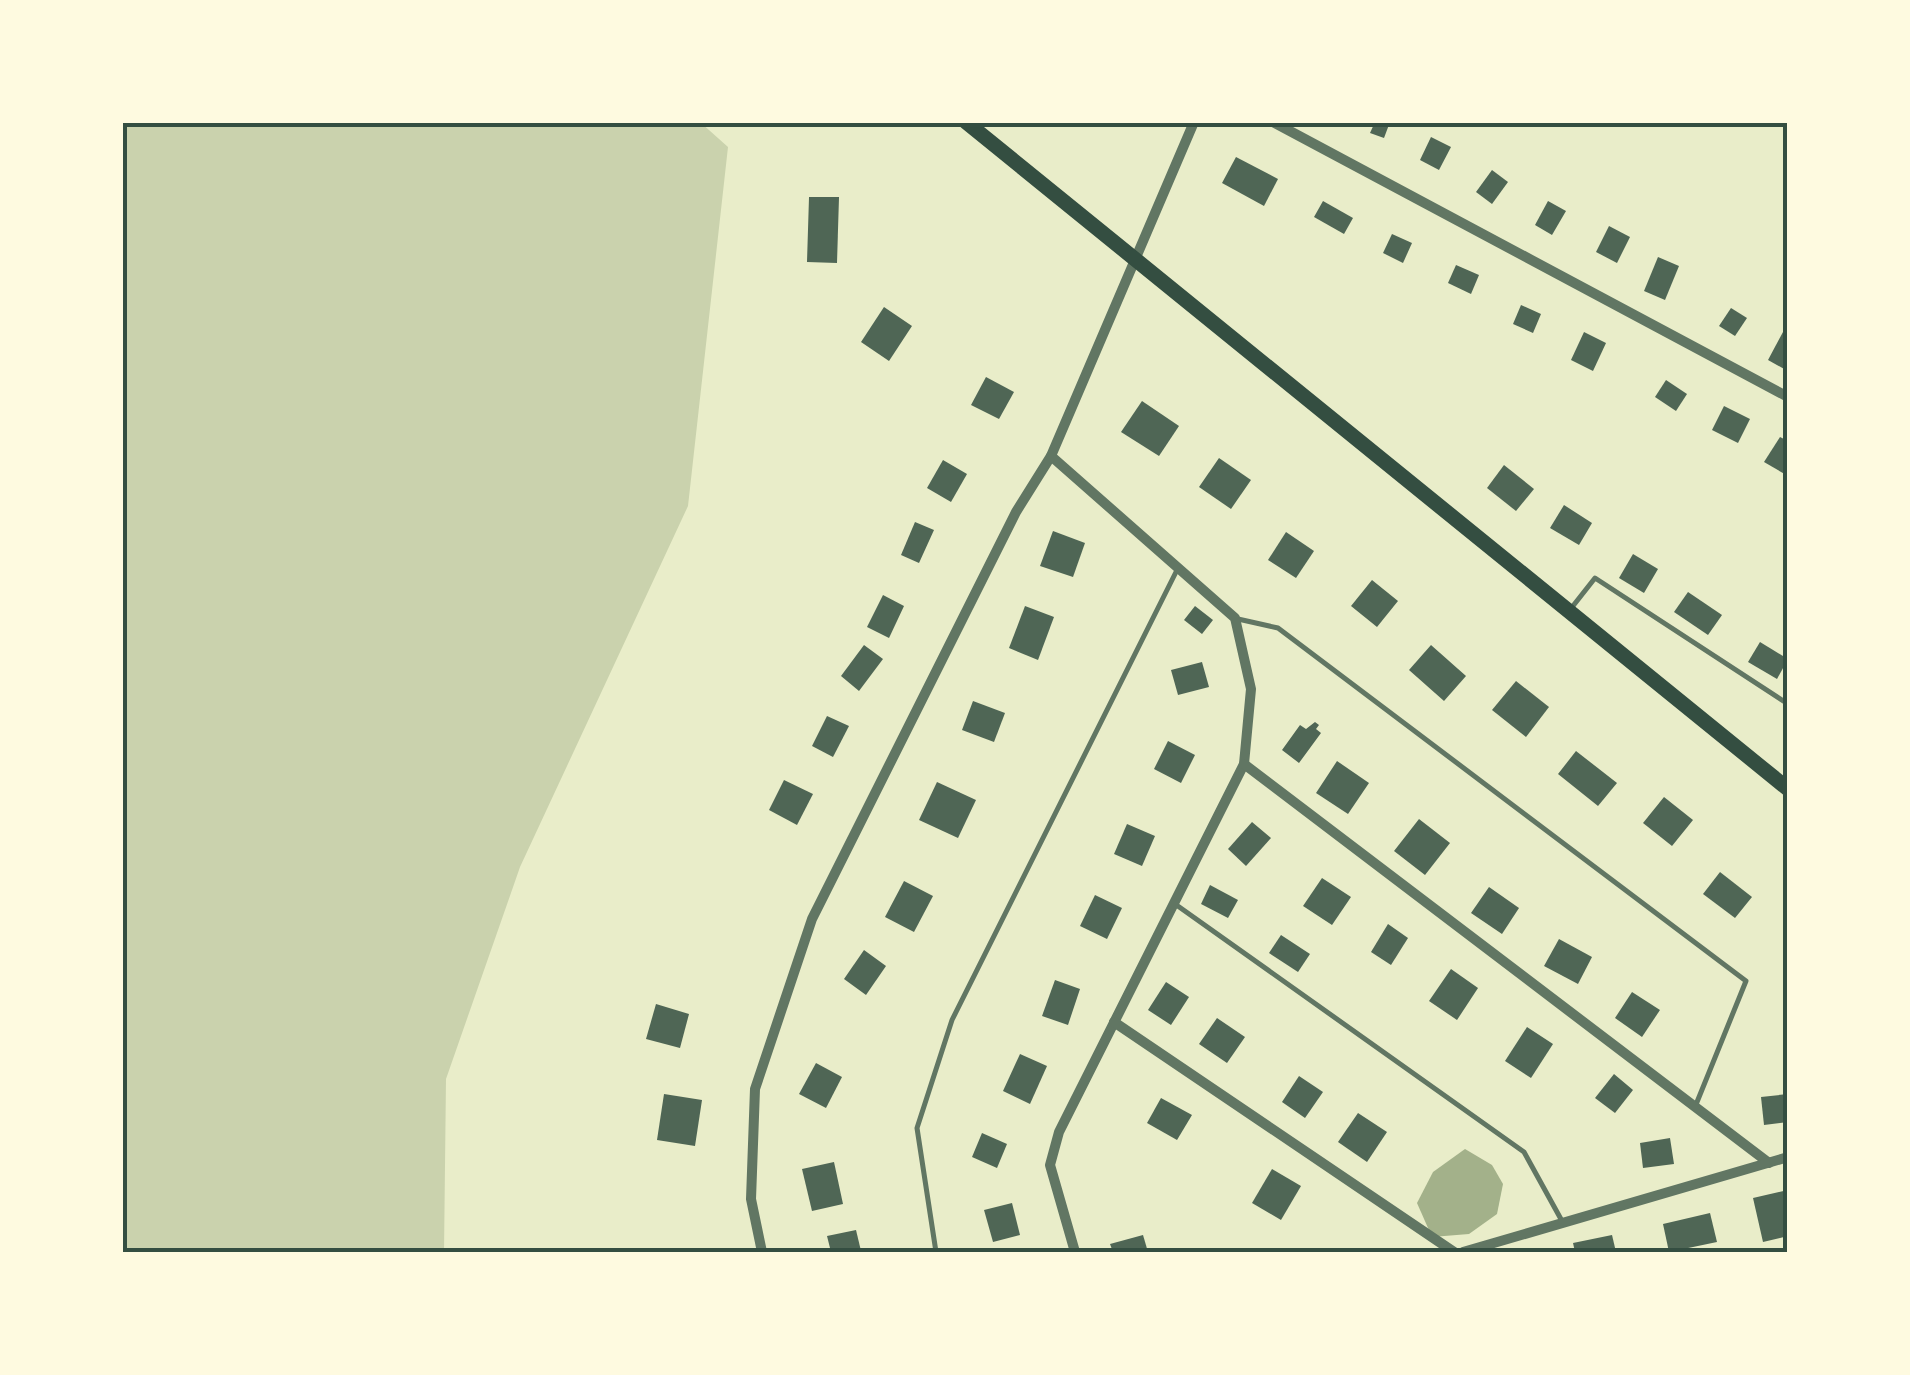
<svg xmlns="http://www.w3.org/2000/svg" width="1910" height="1375" font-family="Mulish,sans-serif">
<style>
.green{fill:#cad2ad}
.water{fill:#a3b18a}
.building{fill:#4f6655}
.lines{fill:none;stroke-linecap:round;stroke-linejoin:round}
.service{stroke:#617663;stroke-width:5}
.minor{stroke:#617663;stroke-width:10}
.secondary{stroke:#344e41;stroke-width:15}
.neatline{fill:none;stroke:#344e41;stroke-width:4}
</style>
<rect width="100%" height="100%" fill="#e9edc9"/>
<polygon class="green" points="700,122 728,147 688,506 520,867 446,1079 444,1252 123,1252 123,123"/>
<polygon class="water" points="1465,1149 1492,1165 1503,1184 1497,1214 1469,1234 1432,1237 1417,1203 1433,1172"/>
<g class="building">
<polygon points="1375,122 1390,122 1384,138 1370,133"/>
<polygon points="1431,137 1451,147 1439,170 1420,160"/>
<polygon points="1236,157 1278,179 1264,206 1222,183"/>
<polygon points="1492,170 1508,182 1492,204 1476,192"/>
<polygon points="809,197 839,197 837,263 807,262"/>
<polygon points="1323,201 1353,218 1344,234 1314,217"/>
<polygon points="1548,201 1566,211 1552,235 1535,225"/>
<polygon points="1609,226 1630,237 1617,263 1596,252"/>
<polygon points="1392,234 1412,243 1403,263 1383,253"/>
<polygon points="1658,257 1679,266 1665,300 1644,291"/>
<polygon points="1456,265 1479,275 1471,294 1448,283"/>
<polygon points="1521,305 1541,314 1533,333 1513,324"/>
<polygon points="884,307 912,326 889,361 861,342"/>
<polygon points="1731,308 1747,318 1735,336 1719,326"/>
<polygon points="1584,332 1606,343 1593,371 1571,360"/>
<polygon points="1783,332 1788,335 1786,370 1768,360"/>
<polygon points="986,377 1014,392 999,419 971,405"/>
<polygon points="1666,380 1687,394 1676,411 1655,397"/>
<polygon points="1142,401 1179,426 1159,456 1121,432"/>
<polygon points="1724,406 1750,419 1738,443 1712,430"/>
<polygon points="1780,437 1788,441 1788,476 1764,462"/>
<polygon points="1219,458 1251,480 1231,509 1199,487"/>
<polygon points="943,460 967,474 951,502 927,488"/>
<polygon points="1504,465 1534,489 1516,511 1487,488"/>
<polygon points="1564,505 1592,523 1579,545 1550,528"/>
<polygon points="915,522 934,530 919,563 901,555"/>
<polygon points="1053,531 1085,543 1073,577 1040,566"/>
<polygon points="1286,532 1314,551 1296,578 1268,560"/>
<polygon points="1633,554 1658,569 1644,593 1619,578"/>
<polygon points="1372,580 1398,601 1377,627 1351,606"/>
<polygon points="1688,592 1722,615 1708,635 1674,612"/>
<polygon points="883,595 904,606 889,638 867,627"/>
<polygon points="1025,606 1054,617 1038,660 1009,648"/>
<polygon points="1195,606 1213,620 1202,634 1184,620"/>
<polygon points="1760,642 1788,659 1777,679 1748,662"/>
<polygon points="864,645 883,659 859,691 841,676"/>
<polygon points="1431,645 1466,676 1444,701 1409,670"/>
<polygon points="1202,662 1209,687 1178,695 1171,670"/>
<polygon points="1516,681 1549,707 1526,737 1492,710"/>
<polygon points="973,701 1005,713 994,742 962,730"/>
<polygon points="827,716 849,726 833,757 812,746"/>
<polygon points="1315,722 1319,725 1316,729 1321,733 1299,763 1282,750 1300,725 1306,729"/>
<polygon points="1168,741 1195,755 1181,783 1154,769"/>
<polygon points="1576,751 1617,783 1598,806 1558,774"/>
<polygon points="1337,761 1369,783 1348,814 1316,793"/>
<polygon points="784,780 813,794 797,825 769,810"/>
<polygon points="937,782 976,800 958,838 919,820"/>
<polygon points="1664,797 1693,820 1672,846 1643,823"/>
<polygon points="1419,819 1450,843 1425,875 1394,851"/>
<polygon points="1252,822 1271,838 1246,866 1228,849"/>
<polygon points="1127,824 1155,836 1142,866 1114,854"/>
<polygon points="1720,872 1752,897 1735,918 1703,894"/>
<polygon points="1322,878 1351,897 1332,925 1303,906"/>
<polygon points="904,881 933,896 914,932 885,917"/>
<polygon points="1210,885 1238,900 1228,918 1201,904"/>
<polygon points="1489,887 1519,908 1502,934 1471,913"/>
<polygon points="1095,895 1122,908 1107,939 1080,926"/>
<polygon points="1388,924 1408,938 1391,965 1371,952"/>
<polygon points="1281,935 1310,954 1298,972 1269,953"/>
<polygon points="1559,939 1592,957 1578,984 1544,966"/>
<polygon points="864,950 886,966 866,995 844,979"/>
<polygon points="1451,969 1478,988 1457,1020 1429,1001"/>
<polygon points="1055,980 1080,989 1068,1025 1042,1016"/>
<polygon points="1166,982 1189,997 1171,1025 1148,1010"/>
<polygon points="1632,992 1660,1010 1642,1037 1615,1018"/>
<polygon points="656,1004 689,1014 680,1048 646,1039"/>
<polygon points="1217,1018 1245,1037 1227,1063 1199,1044"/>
<polygon points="1527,1027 1553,1044 1531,1078 1505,1061"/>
<polygon points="1020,1054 1047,1066 1030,1104 1003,1091"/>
<polygon points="816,1063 842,1077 826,1108 799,1094"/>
<polygon points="1614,1074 1633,1090 1615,1113 1595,1098"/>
<polygon points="1299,1076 1323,1092 1305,1118 1282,1102"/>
<polygon points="664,1094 702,1100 695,1146 657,1140"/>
<polygon points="1788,1094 1788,1122 1764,1125 1761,1097"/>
<polygon points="1161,1098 1192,1115 1177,1140 1147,1123"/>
<polygon points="1358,1113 1387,1132 1367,1162 1338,1142"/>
<polygon points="982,1133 1007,1144 997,1168 972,1157"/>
<polygon points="1670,1138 1674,1164 1643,1168 1640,1143"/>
<polygon points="834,1162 843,1204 812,1211 802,1169"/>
<polygon points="1272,1169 1301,1186 1281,1220 1252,1203"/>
<polygon points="1788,1190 1788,1236 1763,1242 1753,1198"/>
<polygon points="1012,1203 1020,1235 993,1242 984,1210"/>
<polygon points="1710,1213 1717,1242 1669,1252 1663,1224"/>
<polygon points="856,1230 861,1251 831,1252 827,1236"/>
<polygon points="1143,1235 1148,1252 1113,1252 1110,1244"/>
<polygon points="1612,1235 1616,1252 1575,1252 1573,1243"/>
</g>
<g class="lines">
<g class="service">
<polyline points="1569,611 1595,578 1788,704"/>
<polyline points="1238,619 1278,628 1746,981 1695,1107"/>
<polyline points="1175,904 1524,1152 1562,1221"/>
<polyline points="936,1252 917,1128 952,1020 1178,568"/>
</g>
<g class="minor">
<polyline points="1273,122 1788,397"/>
<polyline points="1051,456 1235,618 1251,689 1244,764 1059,1132 1050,1165 1075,1252"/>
<polyline points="1244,764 1769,1163"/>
<polyline points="1114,1022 1454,1252"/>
<polyline points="762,1252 751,1199 755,1089 812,919 1016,512 1051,456 1194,122"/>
<polyline points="1463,1252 1788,1157"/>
</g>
<polyline class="secondary" points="966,122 1788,789"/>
</g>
<rect width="1910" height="1375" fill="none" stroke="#fefae0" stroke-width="250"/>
<rect x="125" y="125" width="1660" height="1125" class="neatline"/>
</svg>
